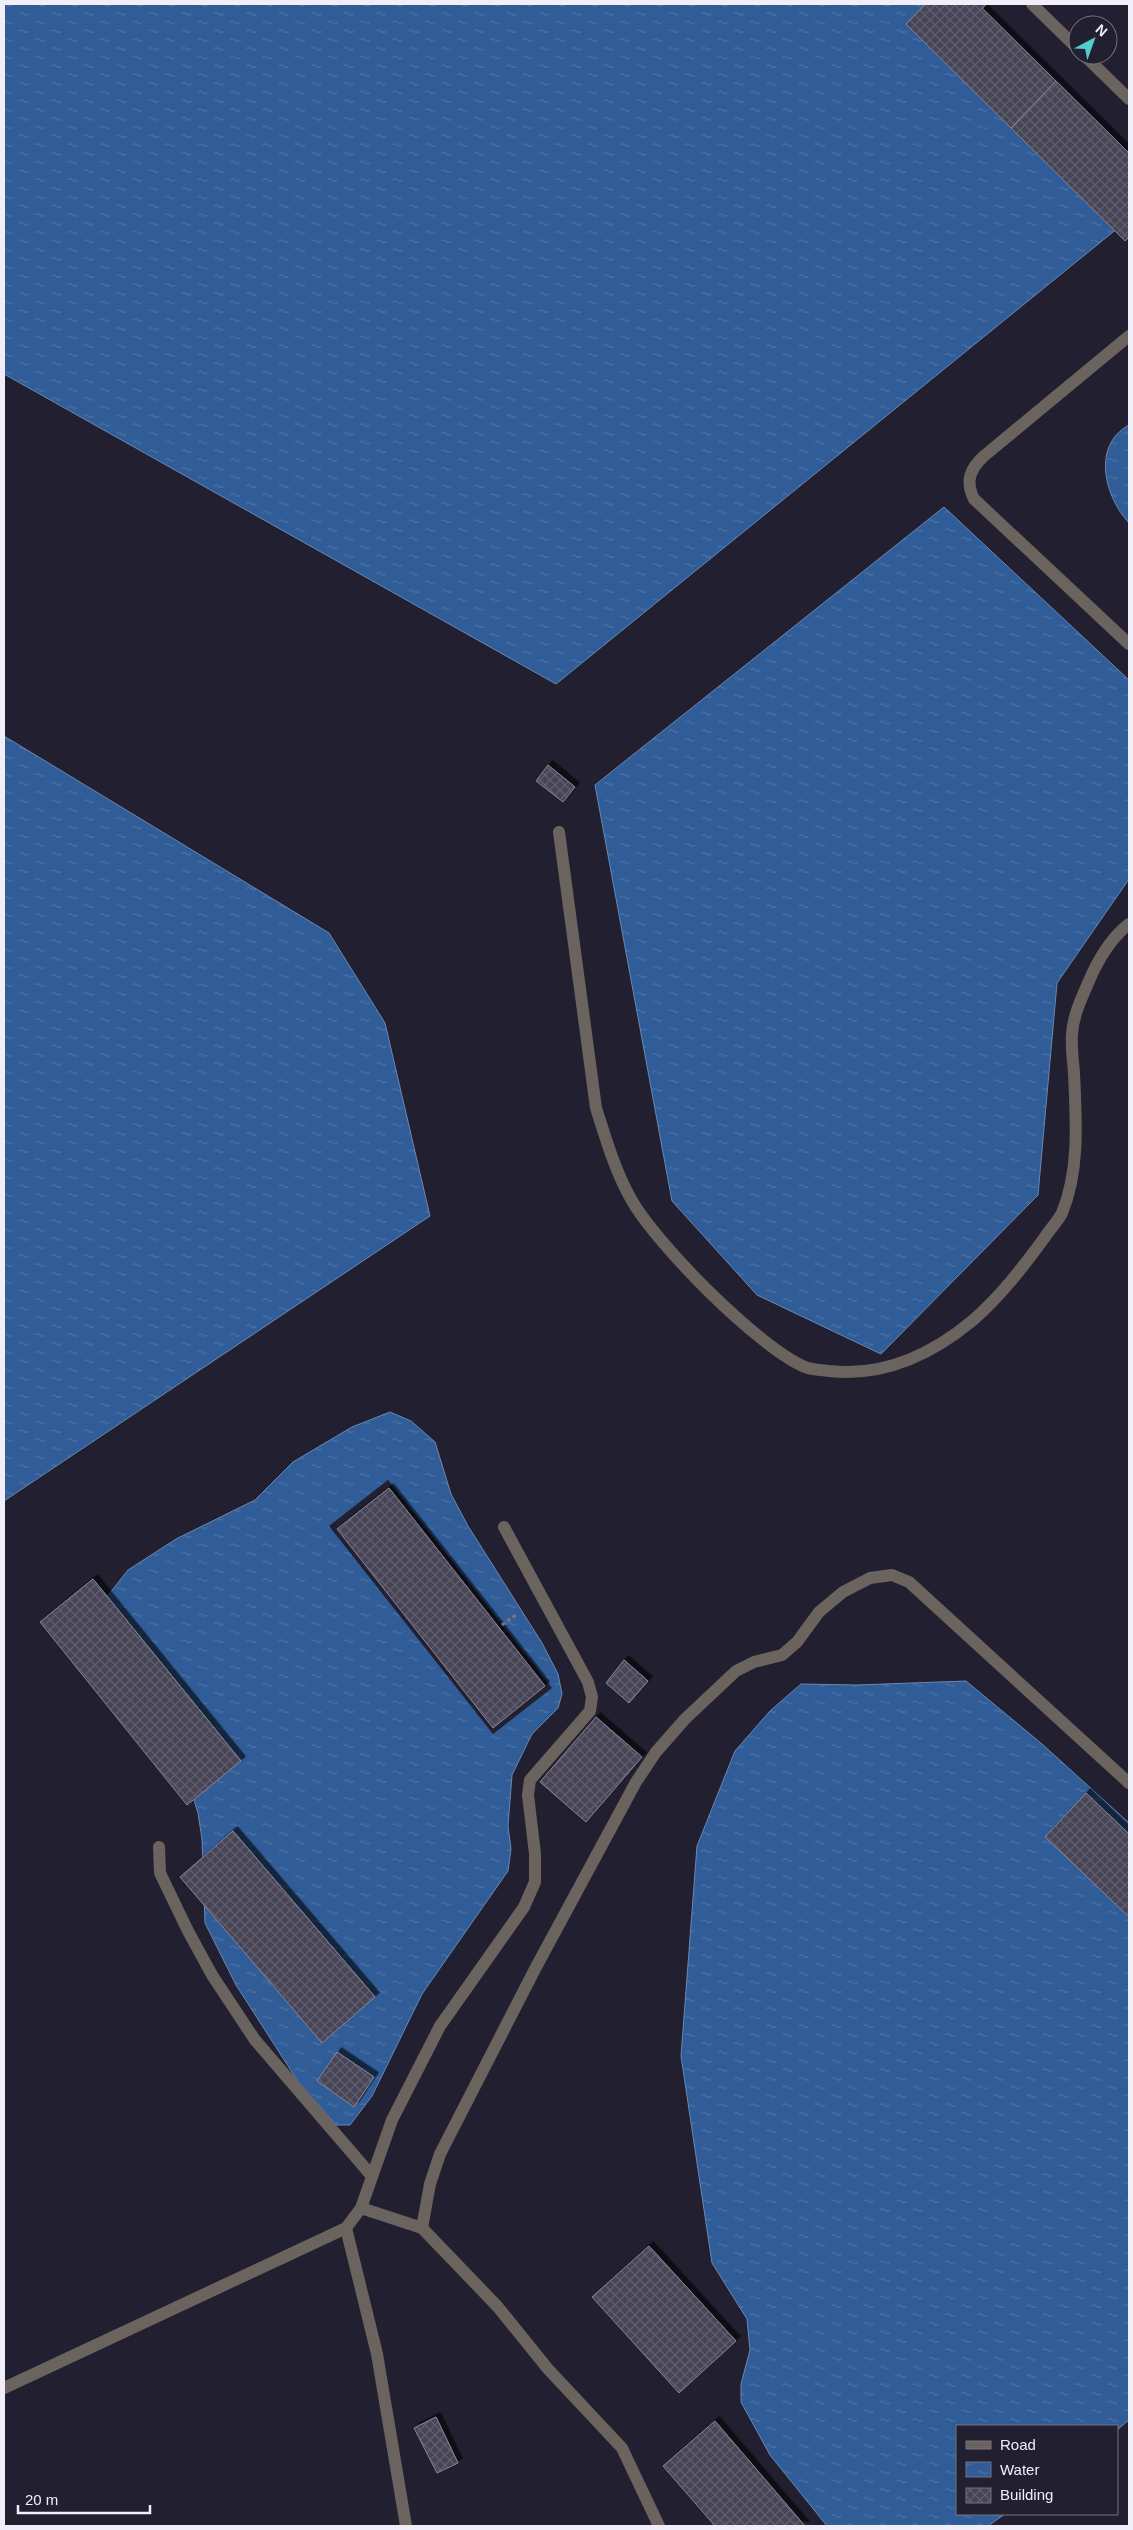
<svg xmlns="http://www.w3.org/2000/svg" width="1133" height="2530" font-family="Arial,sans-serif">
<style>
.water{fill:url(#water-ripples);stroke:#6988b4}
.pier{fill:#222030}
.building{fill:url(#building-cross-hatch);stroke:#868498;filter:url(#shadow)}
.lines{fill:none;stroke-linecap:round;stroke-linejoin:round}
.path{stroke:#777583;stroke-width:3;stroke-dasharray:4 2.5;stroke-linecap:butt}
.service{stroke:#6b645e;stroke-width:12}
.minor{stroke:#6b645e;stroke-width:12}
</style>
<defs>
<pattern id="water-ripples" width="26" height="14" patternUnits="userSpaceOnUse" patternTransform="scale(1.25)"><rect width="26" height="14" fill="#305c97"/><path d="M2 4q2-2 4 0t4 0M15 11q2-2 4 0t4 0" fill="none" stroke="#4e74a6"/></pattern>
<pattern id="building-cross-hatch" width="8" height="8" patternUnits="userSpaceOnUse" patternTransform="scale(1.25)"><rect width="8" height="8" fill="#464456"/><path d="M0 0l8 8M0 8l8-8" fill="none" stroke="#615f6f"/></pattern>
<filter id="shadow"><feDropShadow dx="4.5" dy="-4.5" stdDeviation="0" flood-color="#0009"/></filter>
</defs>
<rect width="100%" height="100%" fill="#222030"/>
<g class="water">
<polygon points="4,4 956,4 1129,181 1129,219 556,684 4,374"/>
<path d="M1129,425V523C1105,497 1091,446 1129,425Z"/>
<polygon points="944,507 1129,680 1129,879 1057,983 1038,1195 881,1354 757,1295 672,1201 595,785"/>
<polygon points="4,736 329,933 385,1023 430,1216 4,1501"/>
<polygon points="390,1412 411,1421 435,1442 451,1494 468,1526 542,1643 558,1674 562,1694 558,1708 532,1734 512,1775 508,1826 511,1849 508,1871 422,1994 372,2096 350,2125 336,2125 299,2083 236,1985 205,1923 202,1839 198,1813 188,1781 102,1603 128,1570 176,1539 255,1500 293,1462 352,1427"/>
<polygon points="966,1681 1042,1744 1129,1823 1129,2420 1117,2430 1117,2426 957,2426 957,2514 1005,2514 988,2526 827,2526 770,2455 741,2402 741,2384 750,2350 747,2319 712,2263 681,2056 697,1846 735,1751 770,1711 801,1684 857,1685"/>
</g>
<polygon class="pier" points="388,1480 552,1688 493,1734 329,1526"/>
<g class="building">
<polygon points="925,4 987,4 982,8 1056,81 1011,128 906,24"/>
<polygon points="1056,81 1129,153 1129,237 1125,241 1011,128"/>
<polygon points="548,765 575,787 563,802 536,781"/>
<polygon points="389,1488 545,1686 493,1728 337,1529"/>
<polygon points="93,1579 241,1761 187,1805 40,1622"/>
<polygon points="624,1660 648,1681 629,1703 606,1683"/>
<polygon points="596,1717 642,1757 586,1822 540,1782"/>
<polygon points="1086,1793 1129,1834 1129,1917 1045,1837"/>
<polygon points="233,1831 375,1997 322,2043 180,1877"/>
<polygon points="337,2052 374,2077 354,2107 317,2081"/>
<polygon points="649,2246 736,2341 679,2393 592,2297"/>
<polygon points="436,2417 458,2463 437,2473 414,2428"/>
<polygon points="715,2421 805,2526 715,2526 663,2466"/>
</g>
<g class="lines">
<polyline class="path" points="502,1625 517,1614"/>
<g class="service">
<polyline points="1032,4 1078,49"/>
<polyline points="1084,55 1129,99"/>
<path d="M1129,336L984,456C970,469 965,481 974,499L1129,644"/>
<path d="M559,832L596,1108C606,1139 615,1171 631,1199C656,1244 758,1347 805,1367C812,1370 822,1370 829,1371C883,1377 931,1355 972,1321C1000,1297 1023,1267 1045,1237C1050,1229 1058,1221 1062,1213C1080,1169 1076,1120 1074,1073C1073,1060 1071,1047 1072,1034C1073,1014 1084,993 1092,974C1101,955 1112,937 1129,924"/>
</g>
<g class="minor">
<polyline points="159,1847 160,1873 188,1931 212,1975 255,2040 371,2175"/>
<polyline points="361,2208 422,2228 497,2306 548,2369 622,2448 659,2526"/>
<polyline points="346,2228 377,2354 406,2526"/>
<polyline points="422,2228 430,2184 440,2154 535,1969 636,1782 656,1752 685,1719 736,1671 754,1662 782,1655 797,1642 819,1612 843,1592 870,1578 892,1575 909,1582 1129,1783"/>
<polyline points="4,2388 346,2228 361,2208 392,2120 440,2026 524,1907 535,1882 535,1854 528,1795 530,1780 590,1711 592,1697 588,1682 504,1527"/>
</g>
</g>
<rect width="1133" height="2530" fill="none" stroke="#efeef9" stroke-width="10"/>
<rect x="956" y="2425" width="162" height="90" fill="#222030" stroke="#747280"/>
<rect x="966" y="2441" width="25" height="8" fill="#6b645e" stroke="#747280"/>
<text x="1000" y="2450" font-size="15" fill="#efeef9">Road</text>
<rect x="966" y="2462" width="25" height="15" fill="url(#water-ripples)" stroke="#747280"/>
<text x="1000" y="2475" font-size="15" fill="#efeef9">Water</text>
<rect x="966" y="2488" width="25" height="15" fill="url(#building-cross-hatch)" stroke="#747280"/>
<text x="1000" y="2500" font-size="15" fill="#efeef9">Building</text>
<g transform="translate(1093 40) rotate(41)"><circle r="24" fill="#222030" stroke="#747280"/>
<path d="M0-4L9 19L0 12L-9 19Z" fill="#53cdcb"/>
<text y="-8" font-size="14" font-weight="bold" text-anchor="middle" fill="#efeef9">N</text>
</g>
<path d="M18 2505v8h132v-8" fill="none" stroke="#efeef9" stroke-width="2.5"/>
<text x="25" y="2505" font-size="15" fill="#efeef9" stroke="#222030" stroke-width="4" paint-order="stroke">20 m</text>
</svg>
